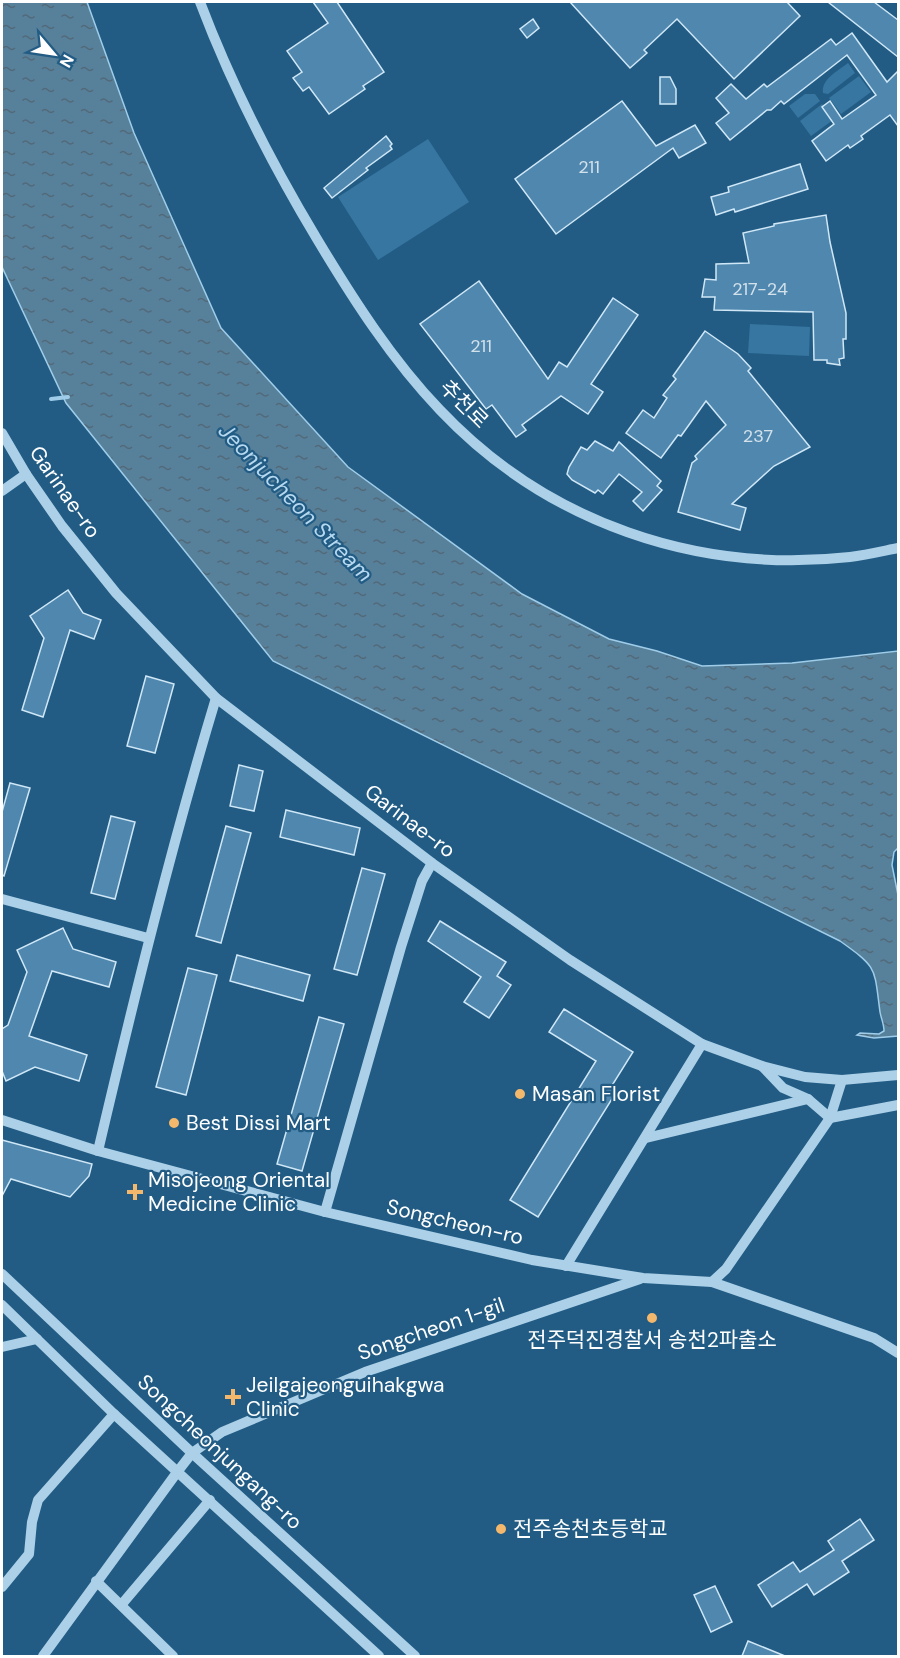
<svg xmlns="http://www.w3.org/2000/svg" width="900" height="1658" font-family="'DM Sans','Noto Sans KR',sans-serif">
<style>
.green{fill:#3776a1}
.water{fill:url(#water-ripples);stroke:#9fcde9;stroke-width:1.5}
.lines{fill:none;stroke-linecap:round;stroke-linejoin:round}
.stream{stroke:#9fcde9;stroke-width:4}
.building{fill:#4f87ae;stroke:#cfe7f6;stroke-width:1.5}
.minor{stroke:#abd0e8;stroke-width:10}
.poi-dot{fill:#f4b86d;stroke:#225c84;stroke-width:2}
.labels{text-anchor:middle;stroke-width:4.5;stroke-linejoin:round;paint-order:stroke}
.number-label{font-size:18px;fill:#d3e1eb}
.street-label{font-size:21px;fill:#fff;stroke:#225c84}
.poi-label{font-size:21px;fill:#fff;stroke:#225c84;text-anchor:start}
.water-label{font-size:22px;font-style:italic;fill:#b6d9f0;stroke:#225c84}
</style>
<defs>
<pattern id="water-ripples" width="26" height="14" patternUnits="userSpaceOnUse" patternTransform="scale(1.5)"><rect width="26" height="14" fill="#57809b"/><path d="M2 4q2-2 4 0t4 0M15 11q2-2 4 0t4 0" fill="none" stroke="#526977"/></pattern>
</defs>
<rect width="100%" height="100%" fill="#225c84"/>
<g class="green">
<path d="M848,63L855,73L828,94L823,93C821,79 838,71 848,63Z"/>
<polygon points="859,76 871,92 841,114 829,98"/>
<polygon points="805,94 815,94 820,101 798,118 789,106"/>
<polygon points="822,104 833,120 811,136 800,121"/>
<polygon points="428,139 469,202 378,260 338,197"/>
<polygon points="750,324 810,327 809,356 748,353"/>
</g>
<path class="water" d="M2,2H87L134,133L221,328L348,467L522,594L609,639L657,651L702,666L792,663L898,651V848L894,852L892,865L898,895V1036L874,1038L857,1035L860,1033L879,1034L884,1031C884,1024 881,1018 880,1012C874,967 878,968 840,941L273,661L66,403L2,267Z"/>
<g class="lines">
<polyline class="stream" points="51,399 68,397"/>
</g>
<g class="building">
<polygon points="313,2 337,2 384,72 363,86 365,89 329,114 309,87 303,91 293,78 302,72 287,51 328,23"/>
<polygon points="570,2 787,2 800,16 734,79 677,19 644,50 647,53 630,68"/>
<polygon points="828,2 874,2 898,20 898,57"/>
<polygon points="533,19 539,28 527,38 520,29"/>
<polygon points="852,33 887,82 898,71 898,126 890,115 861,136 863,139 850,148 848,145 826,161 812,141 834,124 822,107 830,101 842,119 876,95 847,55 784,104 781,101 771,110 767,110 730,140 716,123 729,113 716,98 731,84 746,99 764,84 767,87 831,39 836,45"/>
<polygon points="660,77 670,77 676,89 676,104 660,104"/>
<polygon points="622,101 656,146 695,125 706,143 679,158 673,148 556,234 515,179"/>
<polygon points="386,136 392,144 390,146 392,149 366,168 368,170 332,198 324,188"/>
<polygon points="800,164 808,189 735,212 734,209 716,215 711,197 729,192 728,187"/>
<polygon points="826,215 830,242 846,313 846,339 843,339 844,358 839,359 840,365 827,363 827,360 814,360 813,312 714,310 715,297 702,297 705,279 716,280 716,264 749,263 743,233 774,226 774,224"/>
<polygon points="479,281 548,379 559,362 567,367 613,298 638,315 591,384 603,392 588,414 561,396 522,425 526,430 516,437 492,405 486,409 420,324"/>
<polygon points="705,331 738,354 751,368 748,371 810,447 774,466 732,504 746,508 740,530 678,512 692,463 697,459 695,456 726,425 706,401 681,436 678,435 661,458 626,433 643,410 654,418 667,398 663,395 676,379 673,376"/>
<polygon points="595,441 613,451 619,442 661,481 657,486 662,490 643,511 633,501 642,492 619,474 603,494 598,490 595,493 572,480 567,474 569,467 581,447 587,450"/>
<polygon points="68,590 83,613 101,620 94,639 70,630 43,717 22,710 44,638 30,616"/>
<polygon points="146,676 174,684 155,753 127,746"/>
<polygon points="239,765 263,771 254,811 230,806"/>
<polygon points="10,783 30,788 4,876 2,875 2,812"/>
<polygon points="286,810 360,828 354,855 280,837"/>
<polygon points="111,816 135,822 115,899 91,893"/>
<polygon points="226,826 251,833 221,943 196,936"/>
<polygon points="362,868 385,874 357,975 334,969"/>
<polygon points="440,921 506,962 497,976 511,985 489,1018 464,1002 481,977 428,941"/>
<polygon points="63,928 73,949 116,962 109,987 52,971 29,1036 87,1055 79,1081 35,1067 6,1081 2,1071 2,1029 8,1025 27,972 17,950"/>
<polygon points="237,955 310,975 303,1001 230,981"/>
<polygon points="188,968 217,975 186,1095 156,1087"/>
<polygon points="564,1009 633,1052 611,1087 617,1091 538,1217 510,1200 596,1061 549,1032"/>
<polygon points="319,1017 344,1024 302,1171 277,1164"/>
<polygon points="2,1140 92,1164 89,1176 70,1197 11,1179 2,1196"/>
<polygon points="860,1519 874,1540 842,1561 849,1572 814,1595 807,1584 772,1607 758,1585 793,1562 800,1572 834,1550 828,1541"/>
<polygon points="715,1586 732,1622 711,1632 694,1595"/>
<polygon points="748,1641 785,1656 742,1656"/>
</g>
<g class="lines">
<g class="minor">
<path d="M200,2C231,84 272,164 317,239C353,299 392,360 440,410C547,523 697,574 850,557C866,555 883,551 898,548"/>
<polyline points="2,433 26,474 62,526 116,593 216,698 432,863 570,960 702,1044 762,1066 805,1077 842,1080 898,1075"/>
<polyline points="2,491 26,474"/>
<polyline points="2,899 148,938"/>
<polyline points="762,1066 783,1088 808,1099 830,1118 898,1105"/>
<polyline points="2,1120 98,1151 325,1212 532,1260 643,1278 712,1282 874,1338 898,1353"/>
<polyline points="646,1138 808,1099"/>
<path d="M98,1151C134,998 171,847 216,698"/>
<polyline points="325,1212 401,947 422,881 432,863"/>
<polyline points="566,1266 702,1044"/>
<polyline points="2,1274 192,1453 415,1656"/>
<polyline points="712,1282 726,1269 830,1118 842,1080"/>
<polyline points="2,1305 114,1414 379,1656"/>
<polyline points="2,1347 37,1339"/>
<polyline points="96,1581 173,1656"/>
<polyline points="2,1587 29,1554 32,1522 38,1500 114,1414"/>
<polyline points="122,1604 210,1500"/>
<polyline points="43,1656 178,1471 192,1453 222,1432 365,1372 640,1279"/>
</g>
</g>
<g class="poi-dot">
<circle cx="520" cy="1094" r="6"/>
<circle cx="174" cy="1123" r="6"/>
<path d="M132 1183h6v6h6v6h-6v6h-6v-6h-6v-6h6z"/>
<circle cx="652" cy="1318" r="6"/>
<path d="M230 1388h6v6h6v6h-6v6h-6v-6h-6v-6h6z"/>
<circle cx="501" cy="1529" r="6"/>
</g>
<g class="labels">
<g class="number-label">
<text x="589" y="173">211</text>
<text x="760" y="295">217-24</text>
<text x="481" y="352">211</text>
<text x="758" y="442">237</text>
</g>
<g class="street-label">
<text transform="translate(464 404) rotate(45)" y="7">추천로</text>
<text transform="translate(65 492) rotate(55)" y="7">Garinae-ro</text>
<text transform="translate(410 821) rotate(37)" y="7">Garinae-ro</text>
<text transform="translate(455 1222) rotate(13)" y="7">Songcheon-ro</text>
<text transform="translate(431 1329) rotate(-19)" y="7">Songcheon 1-gil</text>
<text transform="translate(220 1452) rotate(43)" y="7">Songcheonjungang-ro</text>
</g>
<g class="poi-label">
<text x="532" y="1101">Masan Florist</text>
<text x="186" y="1130">Best Dissi Mart</text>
<text x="148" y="1187">Misojeong Oriental<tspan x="148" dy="24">Medicine Clinic</tspan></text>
<text x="652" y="1347" text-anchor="middle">전주덕진경찰서 송천2파출소</text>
<text x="246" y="1392">Jeilgajeonguihakgwa<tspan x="246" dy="24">Clinic</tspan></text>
<text x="513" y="1536">전주송천초등학교</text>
</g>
<g class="water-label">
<text transform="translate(296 502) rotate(46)" y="8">Jeonjucheon Stream</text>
</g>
</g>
<rect width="900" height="1658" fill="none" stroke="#ffffff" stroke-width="6"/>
<g transform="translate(54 54) rotate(119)" stroke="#225c84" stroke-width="4.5" paint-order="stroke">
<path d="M0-4.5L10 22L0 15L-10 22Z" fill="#ffffff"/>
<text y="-9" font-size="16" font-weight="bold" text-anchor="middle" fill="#ffffff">N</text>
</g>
</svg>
